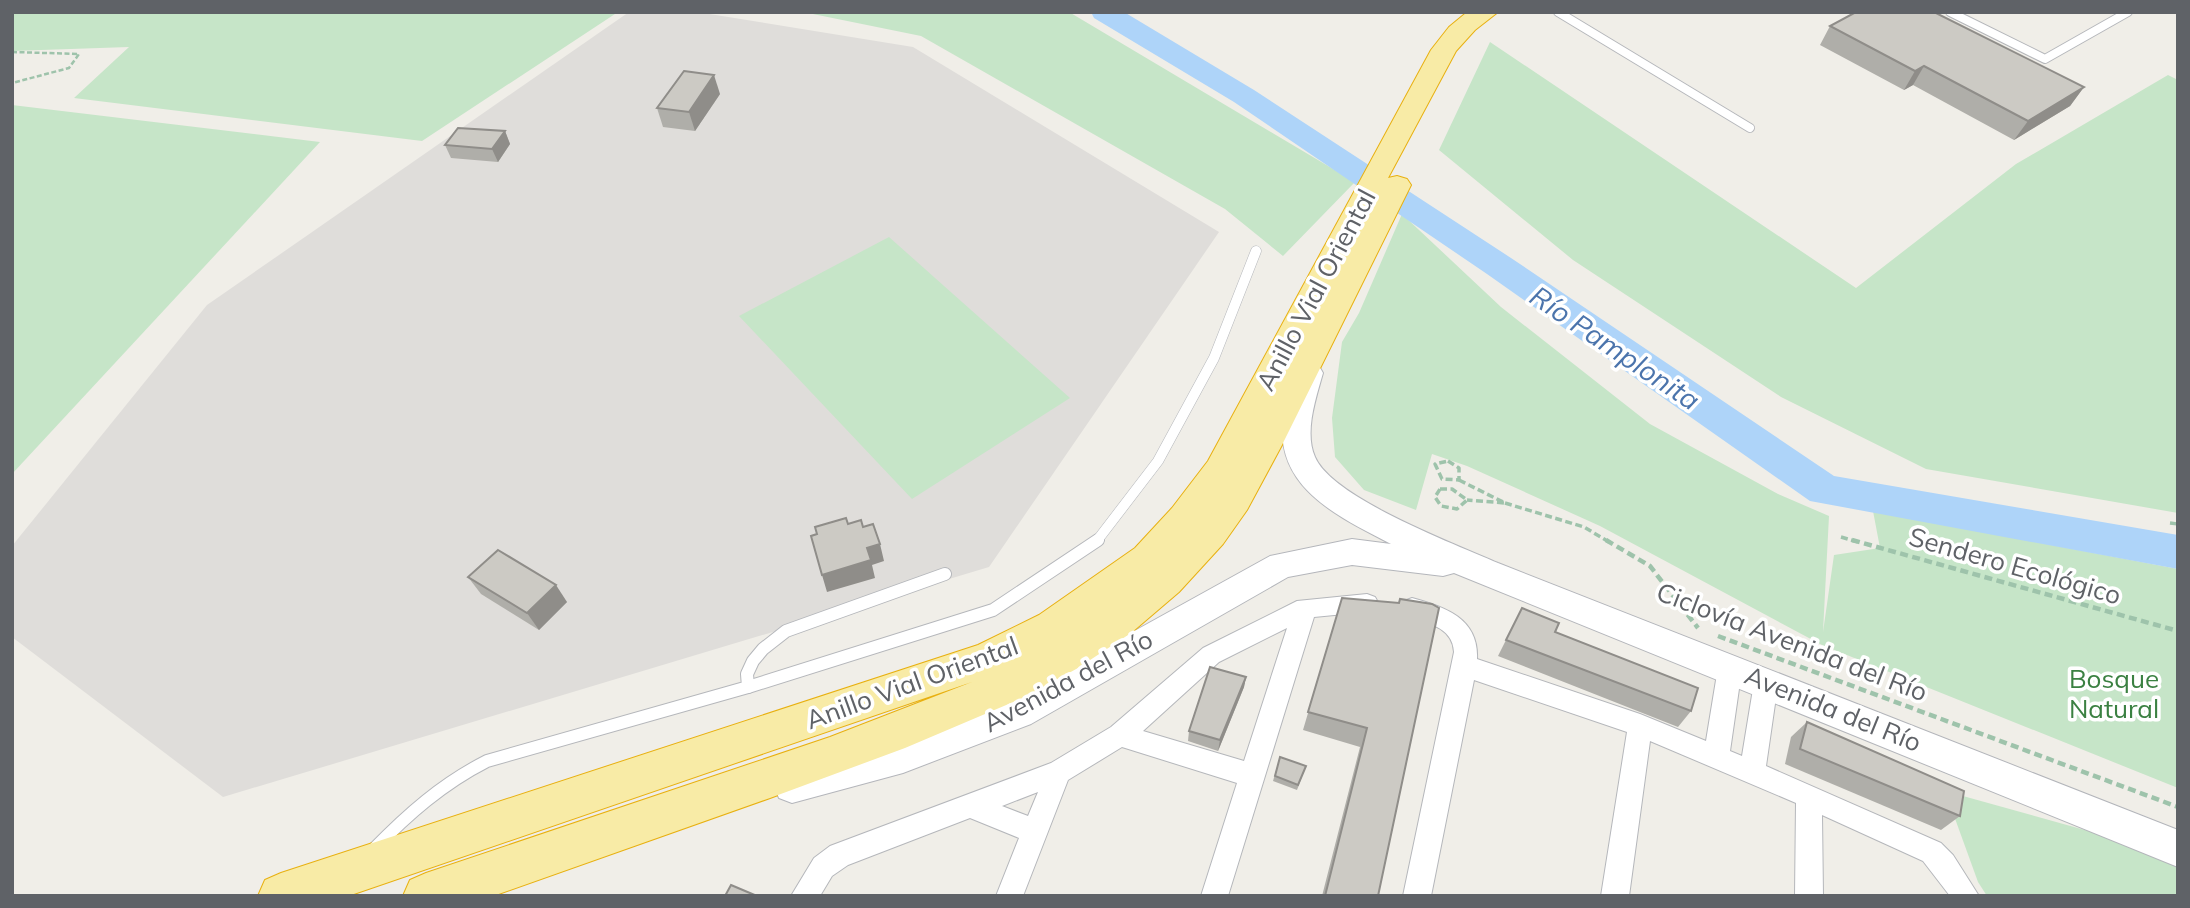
<svg xmlns="http://www.w3.org/2000/svg" width="2190" height="908" font-family="Mulish,sans-serif">
<style>
.industrial{fill:#dfddda}
.green{fill:#c6e5c8}
.lines{fill:none;stroke-linecap:round;stroke-linejoin:round}
.river{fill:#aed4f9;fill-rule:evenodd}
.service-far2-casing{stroke:#b5b7bb;stroke-width:10}
.service-far1-casing{stroke:#b5b7bb;stroke-width:11}
.service-casing{stroke:#b5b7bb;stroke-width:14}
.minor-casing{stroke:#b5b7bb;stroke-width:2}
.secondary-casing{stroke:#b4b6bb;stroke-width:2}
.trunk-casing{stroke:#e8b010;stroke-width:2}
.path-far2{stroke:#9ec3ab;stroke-width:2.5;stroke-dasharray:5 2.5;stroke-linecap:butt}
.path-far1{stroke:#9ec3ab;stroke-width:3.5;stroke-dasharray:7 3.5;stroke-linecap:butt}
.path{stroke:#9ec3ab;stroke-width:4.5;stroke-dasharray:8 4.5;stroke-linecap:butt}
.service-far2{stroke:#fff;stroke-width:8}
.service-far1{stroke:#fff;stroke-width:10}
.service{stroke:#fff;stroke-width:12}
.minor{fill:#fff;fill-rule:evenodd}
.secondary{fill:#fff;fill-rule:evenodd}
.trunk{fill:#f8eba6;fill-rule:evenodd}
.wall{fill:#afaea9}
.shaded-wall{fill:#8f8d89}
.building{fill:#cccac4;stroke:#8f8d89;stroke-width:2}
.labels{text-anchor:middle;stroke-width:7;stroke-linejoin:round;paint-order:stroke}
.street-label{font-size:26px;fill:#5f6267;stroke:#fff}
.park-label{font-size:26px;fill:#3b8142;stroke:#fff}
.water-label{font-size:28px;font-style:italic;fill:#4b74ac;stroke:#fff}
</style>
<rect width="100%" height="100%" fill="#f0eee8"/>
<polygon class="industrial" points="629,12 697,12 913,47 1219,232 989,567 223,797 12,637 12,546 207,305"/>
<g class="green">
<polygon points="12,12 618,12 422,141 74,98 129,47 12,51"/>
<polygon points="803,12 1069,12 1355,182 1283,256 1225,209 921,36"/>
<polygon points="1490,42 1856,288 2016,164 2168,75 2178,80 2178,513 1926,469 1781,397 1573,260 1439,150"/>
<polygon points="12,105 320,142 12,474"/>
<polygon points="1402,214 1501,307 1650,424 1778,494 1829,516 1823,632 1834,555 1880,548 1873,511 2178,569 2178,788 1822,645 1600,526 1467,466 1432,454 1416,510 1364,490 1335,457 1332,418 1342,342 1359,313"/>
<polygon points="889,237 1070,398 912,499 739,316"/>
<polygon points="1945,791 2178,856 2178,896 1987,896 1978,882"/>
</g>
<g class="lines">
<polygon class="river" points="1091,12 1124,12 1254,90 1511,258 1834,476 2178,535 2178,569 1810,501 1487,274 1234,102 1094,18"/>
<g class="service-far2-casing">
<g id="service-far2">
<polyline points="1558,12 1750,128"/>
<polyline points="1950,12 2045,59 2128,12"/>
</g>
</g>
<g class="service-far1-casing">
<polyline id="service-far1" points="1096,542 1158,461 1214,358 1256,251"/>
</g>
<g class="service-casing">
<g id="service">
<polyline points="748,687 993,610 1098,540"/>
<path d="M373,850C408,814 442,784 487,761L748,687L747,674L753,661L763,649L786,631L945,574"/>
</g>
</g>
<g class="minor-casing">
<g id="minor">
<path d="M1367,594L1375,597L1379,604L1375,611L1314,617L1228,896H1201L1237,783L1122,747L1068,780L1023,896H996L1019,838L970,818L848,865L832,876L820,896H791L814,858L830,846L1051,763L1111,727L1203,648L1297,601ZM1287,628L1244,761L1143,731L1219,662ZM1038,792L1028,816L1002,806Z"/>
<path d="M1412,598C1446,607 1479,619 1477,659L1640,714L1706,741L1718,668L1722,660L1730,657L1738,660L1742,668L1730,751L1742,756L1754,683L1757,675L1766,672L1775,675L1778,683L1766,766L1941,843L1953,855L1979,896H1950L1923,861L1822,815L1823,896H1795L1796,803L1650,741L1629,896H1601L1627,732L1474,680L1431,896H1403L1454,652C1453,626 1424,622 1404,615L1400,608L1404,601Z"/>
</g>
</g>
<g class="secondary-casing">
<path id="secondary" d="M1309,363L1319,366L1323,373C1316,398 1304,432 1315,457C1332,498 1457,545 1498,563L2178,830V867L1454,573L1443,576L1352,565L1288,577L1031,724L903,773L792,803L779,798L774,786L779,774L903,739L1008,701L1270,556L1352,539L1391,544C1333,514 1268,484 1285,407C1289,393 1292,378 1299,366Z"/>
</g>
<g class="trunk-casing">
<polygon id="trunk" points="1498,12 1475,30 1456,51 1388,178 1397,176 1407,179 1411,185 1282,445 1247,510 1223,544 1179,592 1131,633 1078,668 1023,698 905,748 770,798 493,896 403,896 410,880 426,873 830,737 972,682 348,896 258,896 265,880 281,873 978,645 1039,615 1135,548 1172,508 1208,461 1431,50 1449,27 1466,13"/>
</g>
<polyline class="path-far2" points="12,52 79,54 69,68 12,83"/>
<g class="path-far1">
<polygon points="1448,461 1459,468 1459,480 1442,479 1435,464"/>
<polyline points="1459,480 1505,503 1467,500"/>
<polygon points="1440,489 1452,489 1467,500 1457,509 1441,506 1435,497"/>
<polyline points="1505,503 1584,527 1609,542"/>
<polyline points="2170,523 2178,524"/>
<polyline points="1841,537 1858,542"/>
</g>
<g class="path">
<polyline points="1606,540 1650,566 1698,628"/>
<polyline points="1852,540 2178,631"/>
<polyline points="1718,636 2178,807"/>
</g>
<use href="#service-far2" class="service-far2"/>
<use href="#service-far1" class="service-far1"/>
<use href="#service" class="service"/>
<use href="#minor" class="minor"/>
<use href="#secondary" class="secondary"/>
<use href="#trunk" class="trunk"/>
</g>
<g class="wall">
<polygon points="1830,26 2084,87 2070,106 2014,140 1913,85 1904,90 1820,45"/>
<polygon points="720,94 695,131 663,127 657,108"/>
<polygon points="505,131 510,144 498,162 451,158 445,145"/>
<polygon points="468,577 567,602 539,630 481,594"/>
<polygon points="1342,598 1399,603 1378,896 1322,896 1360,747 1303,730"/>
<polygon points="1522,608 1555,632 1691,711 1678,727 1498,656"/>
<polygon points="1246,677 1244,687 1218,751 1188,741 1189,731"/>
<polygon points="1807,722 1960,816 1941,830 1785,764 1791,737"/>
<polygon points="1280,757 1306,766 1297,790 1273,781"/>
</g>
<g class="shaded-wall">
<polygon points="1924,66 1913,85 1904,90 1915,71"/>
<polygon points="714,75 720,94 695,131 689,112"/>
<polygon points="2084,87 2070,106 2014,140 2028,121"/>
<polygon points="505,131 510,144 498,162 492,149"/>
<polygon points="880,544 884,561 872,565 875,578 827,592 822,575 867,548"/>
<polygon points="556,585 567,602 539,630 527,613"/>
<polygon points="1246,677 1244,687 1218,751 1220,740"/>
</g>
<g class="building">
<polygon points="1856,12 1934,12 2084,87 2028,121 1924,66 1915,71 1830,26"/>
<polygon points="684,71 714,75 689,112 657,108"/>
<polygon points="458,128 505,131 492,149 445,145"/>
<polygon points="846,518 848,524 861,520 863,527 873,524 880,544 867,548 871,560 822,575 811,536 817,534 815,527"/>
<polygon points="498,550 556,585 527,613 468,577"/>
<polygon points="1342,598 1399,603 1400,599 1432,604 1439,608 1378,896 1325,896 1367,728 1308,712"/>
<polygon points="1522,608 1559,623 1555,632 1698,688 1691,711 1506,640"/>
<polygon points="1210,667 1246,677 1220,740 1189,731"/>
<polygon points="1807,722 1964,791 1960,816 1800,749"/>
<polygon points="1280,757 1306,766 1298,785 1275,776"/>
<polygon points="731,885 757,896 725,896"/>
</g>
<g class="labels">
<g class="street-label">
<text transform="translate(1316 290) rotate(-62)" y="9">Anillo Vial Oriental</text>
<text transform="translate(2015 566) rotate(16)" y="9">Sendero Ecológico</text>
<text transform="translate(1792 642) rotate(21)" y="9">Ciclovía Avenida del Río</text>
<text transform="translate(1068 681) rotate(-28)" y="9">Avenida del Río</text>
<text transform="translate(912 683) rotate(-20)" y="9">Anillo Vial Oriental</text>
<text transform="translate(1833 709) rotate(22)" y="9">Avenida del Río</text>
</g>
<g class="park-label">
<text x="2114" y="688">Bosque<tspan x="2114" dy="30">Natural</tspan></text>
</g>
<g class="water-label">
<text transform="translate(1615 348) rotate(34)" y="10">Río Pamplonita</text>
</g>
</g>
<rect width="2190" height="908" fill="none" stroke="#5f6267" stroke-width="28"/>
</svg>
